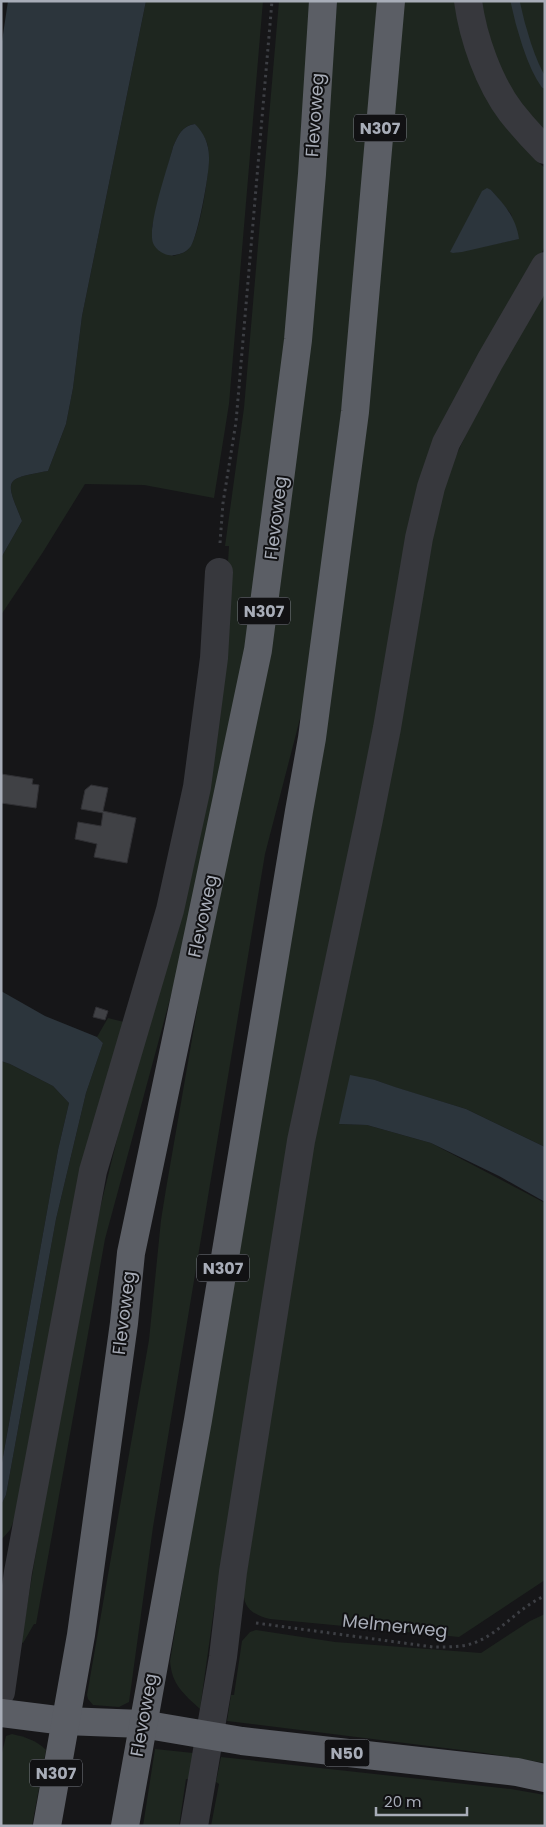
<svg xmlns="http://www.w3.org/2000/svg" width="546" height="1827" font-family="Poppins,sans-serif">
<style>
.green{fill:#1e261f;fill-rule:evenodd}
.water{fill:#2c353c}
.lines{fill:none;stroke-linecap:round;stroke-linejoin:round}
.stream{stroke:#2c353c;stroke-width:9}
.building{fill:#404145;stroke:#303034}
.path{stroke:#3d3f44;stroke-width:3;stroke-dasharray:2.5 4;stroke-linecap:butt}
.minor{stroke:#37383d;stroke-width:28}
.trunk{stroke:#5b5e65;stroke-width:28}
.labels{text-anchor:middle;stroke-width:4;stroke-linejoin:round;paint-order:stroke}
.shield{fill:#111113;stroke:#7b7e86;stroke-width:1}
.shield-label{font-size:16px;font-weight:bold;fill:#a8adb8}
.street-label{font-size:18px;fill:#a8adb8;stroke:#111113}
</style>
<rect width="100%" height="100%" fill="#161618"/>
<g class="green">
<path d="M146,1H263L229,404L214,498L144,485L85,484L43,552L1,615V558L22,521C5,479 3,479 48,471L66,424L73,388L82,316ZM195,124C199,130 205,137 207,143C213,159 200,234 190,247C186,253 180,254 173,256L152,227L173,147C178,135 182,126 195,124Z"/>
<polygon points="279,1 315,1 287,334 249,645 180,962 105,1239 36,1624 34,1624 23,1643 21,1642 49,1474 94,1233 119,1131 227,578 229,546 225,546 244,408"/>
<polygon points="337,1 379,1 352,312 335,471 303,707 265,854 153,1527 129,1702 119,1707 93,1705 88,1699 87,1695 149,1340 161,1220 166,1189 213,918 249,760 306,357"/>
<path d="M401,1H457L535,159L545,168V247L453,403L221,1580L214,1609L200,1709C183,1693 172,1685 170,1661L189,1547ZM491,190L511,214L518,239L453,253Z"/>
<polygon points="480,1 545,1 545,135 511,90 494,53"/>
<path d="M545,291V1147L466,1109L394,1087L375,1080L339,1124L367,1125L431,1143L545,1203V1580L459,1637L270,1619C232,1610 245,1587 249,1557L309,1167L434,527C437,513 439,499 444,485C458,446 479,410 499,373L497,371Z"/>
<polygon points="108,1018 124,1022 16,1515 10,1530 1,1540 1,1505 6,1495 56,1219 86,1093 103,1043 97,1037"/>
<polygon points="1,1061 10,1064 53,1086 69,1103 58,1150 1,1468"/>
<polygon points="545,1614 545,1763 485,1753 227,1721 231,1695 234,1695 242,1641 250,1632 256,1630 335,1642 481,1653 530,1621"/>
<path d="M12,1734C25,1737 36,1740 46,1750L32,1826H1V1757L6,1736Z"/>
<polygon points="155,1749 193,1753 189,1779 186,1779 179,1826 143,1826"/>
<polygon points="221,1757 511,1789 545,1795 545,1826 211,1826 219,1784 216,1782"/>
</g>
<g class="water">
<path d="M8,1H146L82,316L73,388L66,424L48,471C3,479 5,479 22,521L1,558V48Z"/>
<path d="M195,124C204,133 209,144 209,157C210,171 198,235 191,246C187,252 181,254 175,255C167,257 156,251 153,243C147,226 168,167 173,147C178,135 182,126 195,124Z"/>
<path d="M487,188L491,190C505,205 516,218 519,239L462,252L453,253L450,252L482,191Z"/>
<polygon points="1,991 45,1016 97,1037 103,1043 86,1093 56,1219 6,1495 1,1505 1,1468 58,1150 69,1103 53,1086 10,1064 1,1061"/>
<polygon points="350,1075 375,1080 395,1087 466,1109 545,1147 545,1202 499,1176 431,1143 367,1125 339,1124"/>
</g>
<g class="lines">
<path class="stream" d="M515,1C520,25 531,65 545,84"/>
</g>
<g class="building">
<polygon points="1,774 33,779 32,784 39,785 36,808 1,803"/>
<polygon points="91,785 108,788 103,811 136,818 127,863 94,857 97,844 75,839 78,822 101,826 103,813 81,809 85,790"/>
<polygon points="96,1007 108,1011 105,1020 93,1017"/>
</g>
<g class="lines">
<g class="path">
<polyline points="220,543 223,503 236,422 272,1"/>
<path d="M256,1623L433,1647C442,1647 452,1647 461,1646C495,1642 515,1608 545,1596"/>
</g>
<g class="minor">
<path d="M468,1C473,38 489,83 511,112C522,126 533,138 545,150"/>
<polyline points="1,1692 18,1572 93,1171 170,910 197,787 214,658 219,572"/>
<polyline points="194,1826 223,1657 233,1572 301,1141 369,819 387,728 419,538 431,487 446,443 490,361 545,266"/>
</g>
<g class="trunk">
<polyline points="1,1713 65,1721 142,1724 242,1741 517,1772 545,1778"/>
<polyline points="47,1826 81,1635 124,1323 131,1253 258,650 298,340 312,174 323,1"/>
<polyline points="125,1826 198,1420 299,811 312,738 355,412 391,1"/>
</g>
</g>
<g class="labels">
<g class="shield">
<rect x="354" y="114.5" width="52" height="27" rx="4"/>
<rect x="238" y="597.5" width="52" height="27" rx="4"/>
<rect x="197" y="1254.5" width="52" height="27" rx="4"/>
<rect x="324.5" y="1739.5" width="45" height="27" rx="4"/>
<rect x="30" y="1759.5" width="52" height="27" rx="4"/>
</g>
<g class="shield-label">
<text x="380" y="134">N307</text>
<text x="264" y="617">N307</text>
<text x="223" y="1274">N307</text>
<text x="347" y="1759">N50</text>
<text x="56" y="1779">N307</text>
</g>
<g class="street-label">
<text transform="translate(315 115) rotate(-86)" y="6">Flevoweg</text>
<text transform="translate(276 518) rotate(-83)" y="6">Flevoweg</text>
<text transform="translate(203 916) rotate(-78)" y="6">Flevoweg</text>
<text transform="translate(124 1313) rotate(-83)" y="6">Flevoweg</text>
<text transform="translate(395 1626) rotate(6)" y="6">Melmerweg</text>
<text transform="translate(144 1715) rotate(-80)" y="6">Flevoweg</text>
</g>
</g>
<rect width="546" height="1827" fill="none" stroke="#a8adb8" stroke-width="5"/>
<path d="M376 1807v8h91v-8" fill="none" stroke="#a8adb8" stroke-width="2.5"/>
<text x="384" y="1807" font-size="15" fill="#a8adb8" stroke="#111113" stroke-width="4" paint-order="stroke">20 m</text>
</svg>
